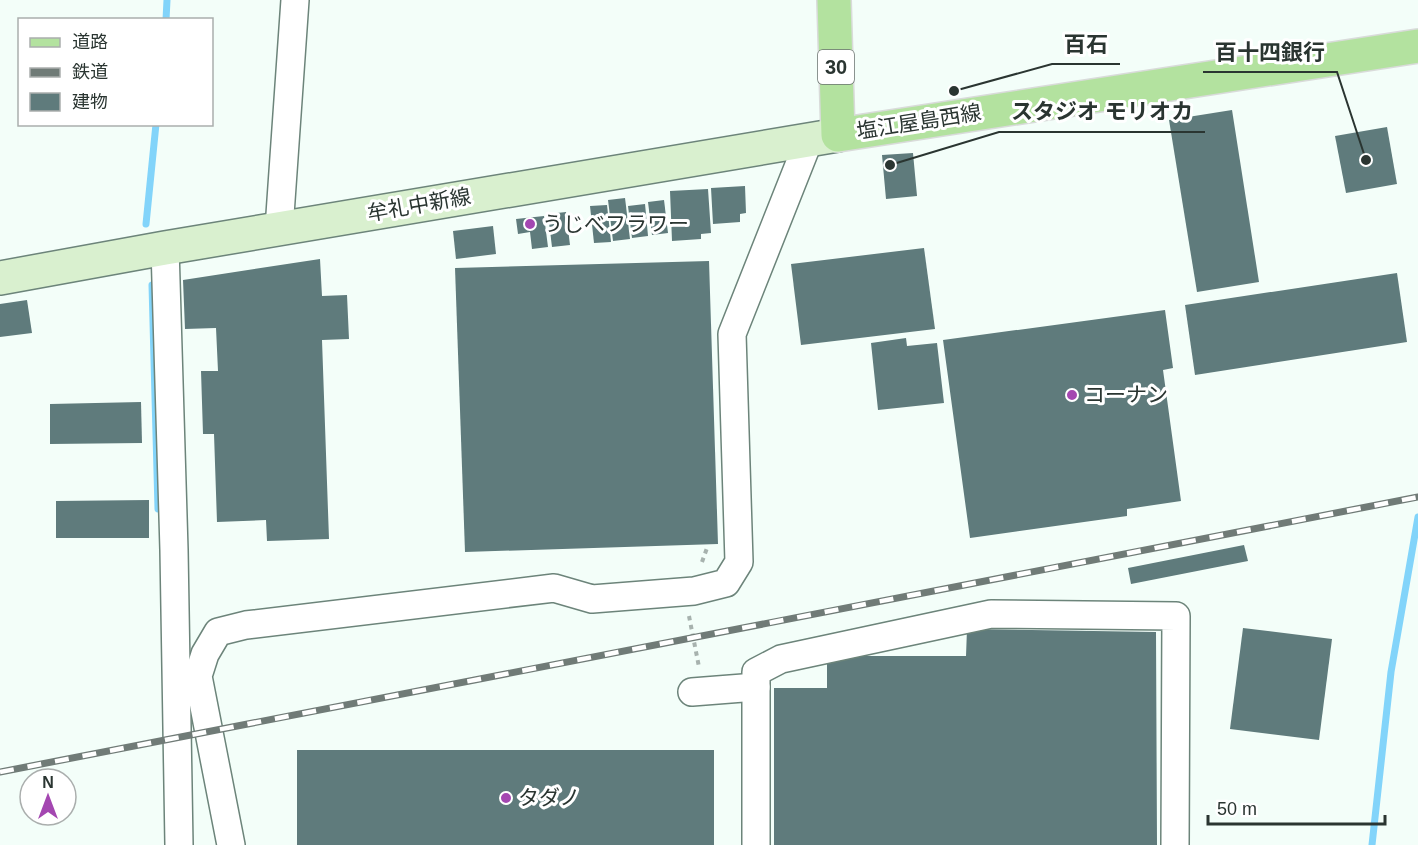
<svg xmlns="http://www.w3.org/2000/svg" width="1418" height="845" font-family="Arial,'Noto Sans JP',sans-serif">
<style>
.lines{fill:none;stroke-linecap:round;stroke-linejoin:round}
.stream{stroke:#82d4fa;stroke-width:7}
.building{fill:#5f7b7c}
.street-casing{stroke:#6c847a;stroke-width:30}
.secondary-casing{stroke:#6c847a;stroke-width:36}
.primary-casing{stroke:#d9dbda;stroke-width:36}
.path{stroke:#a7b2ae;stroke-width:4;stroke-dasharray:4.5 4.5;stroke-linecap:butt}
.street{stroke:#fff;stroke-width:27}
.secondary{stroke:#d9f0cf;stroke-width:33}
.primary{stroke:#b3e29f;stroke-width:33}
.rail-casing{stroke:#707b77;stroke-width:7}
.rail{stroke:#fff;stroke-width:4.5;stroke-dasharray:14;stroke-linecap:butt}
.poi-dot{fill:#a447b1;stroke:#fff;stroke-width:2}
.labels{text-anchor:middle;stroke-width:6;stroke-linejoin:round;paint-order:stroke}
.shield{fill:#fff;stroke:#6a726f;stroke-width:1.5}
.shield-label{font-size:20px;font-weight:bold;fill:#2a3531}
.street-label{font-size:21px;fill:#2a3531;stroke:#fff}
.poi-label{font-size:21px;fill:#2a3531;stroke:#fff;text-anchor:start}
.leader{fill:none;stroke:#2a3531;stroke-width:2}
.callout-dot{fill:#2a3531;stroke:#fff;stroke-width:2}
.callout-label{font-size:22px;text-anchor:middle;font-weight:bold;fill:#2a3531;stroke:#fff;stroke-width:6;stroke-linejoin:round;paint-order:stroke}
</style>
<rect width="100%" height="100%" fill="#f3fef9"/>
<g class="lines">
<g class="stream">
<polyline points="166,20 167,0"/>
<polyline points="146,224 156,124"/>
<polyline points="152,285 158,509"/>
<polyline points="1372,845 1391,672 1418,517"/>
</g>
</g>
<g class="building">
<polygon points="1232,110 1259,282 1197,292 1169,120"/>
<polygon points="1387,127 1397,184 1346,193 1335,136"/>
<polygon points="913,153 917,196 886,199 882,155"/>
<polygon points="745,186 746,213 740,214 740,222 713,224 711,188"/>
<polygon points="708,189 711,233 701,234 701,239 672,241 670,191"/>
<polygon points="625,198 630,239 613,241 608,200"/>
<polygon points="664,200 668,233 652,235 648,202"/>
<polygon points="645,204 648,236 632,238 628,206"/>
<polygon points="607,205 611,242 594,243 590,206"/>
<polygon points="566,212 570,245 552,247 548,214"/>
<polygon points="544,216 548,247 532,249 530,232 518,234 516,219"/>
<polygon points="493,226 496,254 456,259 453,231"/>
<polygon points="924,248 935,329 801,345 791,264"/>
<polygon points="320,259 322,296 347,295 349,339 322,340 329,539 267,541 266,520 217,522 214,434 203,434 201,371 218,371 216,328 185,329 183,280"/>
<polygon points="709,261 718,544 465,552 455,268"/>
<polygon points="1397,273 1407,342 1195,375 1185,305"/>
<polygon points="27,300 32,333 0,337 0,304"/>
<polygon points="1165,310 1173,368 1163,370 1181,501 1127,509 1127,516 970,538 943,340"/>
<polygon points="906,338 907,346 937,343 944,403 878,410 871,343"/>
<polygon points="141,402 142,443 50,444 50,404"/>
<polygon points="149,500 149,538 56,538 56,501"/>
<polygon points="1244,545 1248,561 1131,584 1128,568"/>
<polygon points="1243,628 1332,639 1319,740 1230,729"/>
<polygon points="967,629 1156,632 1157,845 774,845 774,688 827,688 827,663 844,656 966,656"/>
<rect x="297" y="750" width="417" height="95"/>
</g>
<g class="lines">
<g class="street-casing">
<g id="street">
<polyline points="279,229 295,0"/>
<polyline points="165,248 174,550 179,845"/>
<polyline points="692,692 756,687"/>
<polyline points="231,845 198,676 205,654 218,632 246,625 554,588 592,599 694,591 726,583 739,562 732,334 809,140"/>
<polyline points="756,845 756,672 781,659 991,614 1176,616 1175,845"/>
</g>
</g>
<g class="secondary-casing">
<polyline id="secondary" points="0,278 165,248 838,135"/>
</g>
<g class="primary-casing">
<polyline id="primary" points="834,0 838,135 1418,46"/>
</g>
<g class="path">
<polyline points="702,562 707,548"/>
<polyline points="689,616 699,667"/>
</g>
<use href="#street" class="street"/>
<use href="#secondary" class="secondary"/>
<use href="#primary" class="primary"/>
<g class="rail-casing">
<polyline id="rail" points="0,772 1418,497"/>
</g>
<use href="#rail" class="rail"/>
</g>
<g class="poi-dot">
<circle cx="530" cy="224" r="6"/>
<circle cx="1072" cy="395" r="6"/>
<circle cx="506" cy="798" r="6"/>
</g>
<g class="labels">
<rect class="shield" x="818" y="50" width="36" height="34" rx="4.5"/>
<g class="shield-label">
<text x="836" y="74">30</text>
</g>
<g class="street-label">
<text transform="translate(919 122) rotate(-9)" y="7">塩江屋島西線</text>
<text transform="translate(419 205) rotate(-10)" y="7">牟礼中新線</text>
</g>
<g class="poi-label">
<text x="542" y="231">うじべフラワー</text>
<text x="1084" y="402">コーナン</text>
<text x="518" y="805">タダノ</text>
</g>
</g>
<path class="leader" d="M954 91L1052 64H1120M1366 160L1337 72H1203M890 165L999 132H1205"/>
<g class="callout-dot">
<circle cx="954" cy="91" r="6"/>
<circle cx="1366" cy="160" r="6"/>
<circle cx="890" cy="165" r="6"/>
</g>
<g class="callout-label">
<text x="1086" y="52">百石</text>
<text x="1270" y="60">百十四銀行</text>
<text x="1102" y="119">スタジオ モリオカ</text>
</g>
<rect x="18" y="18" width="195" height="108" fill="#ffffff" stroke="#aaaead" stroke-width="1.5"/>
<rect x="30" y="38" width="30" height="9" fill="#b3e29f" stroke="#aaaead" stroke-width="1.5"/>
<text x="72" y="48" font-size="18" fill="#2a3531">道路</text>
<rect x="30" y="68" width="30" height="9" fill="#707b77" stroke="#aaaead" stroke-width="1.5"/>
<text x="72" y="78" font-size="18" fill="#2a3531">鉄道</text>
<rect x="30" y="93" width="30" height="18" fill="#5f7b7c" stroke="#aaaead" stroke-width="1.5"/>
<text x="72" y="108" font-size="18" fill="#2a3531">建物</text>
<g transform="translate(48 797)"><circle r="28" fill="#ffffff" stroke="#aaaead" stroke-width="1.5"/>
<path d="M0-4.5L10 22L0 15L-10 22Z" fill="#a447b1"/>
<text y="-9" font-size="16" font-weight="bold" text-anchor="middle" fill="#2a3531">N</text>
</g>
<path d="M1208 815v9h177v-9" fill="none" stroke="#2a3531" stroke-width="3"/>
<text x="1217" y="815" font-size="18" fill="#2a3531" stroke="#ffffff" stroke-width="4.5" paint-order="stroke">50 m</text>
</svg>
